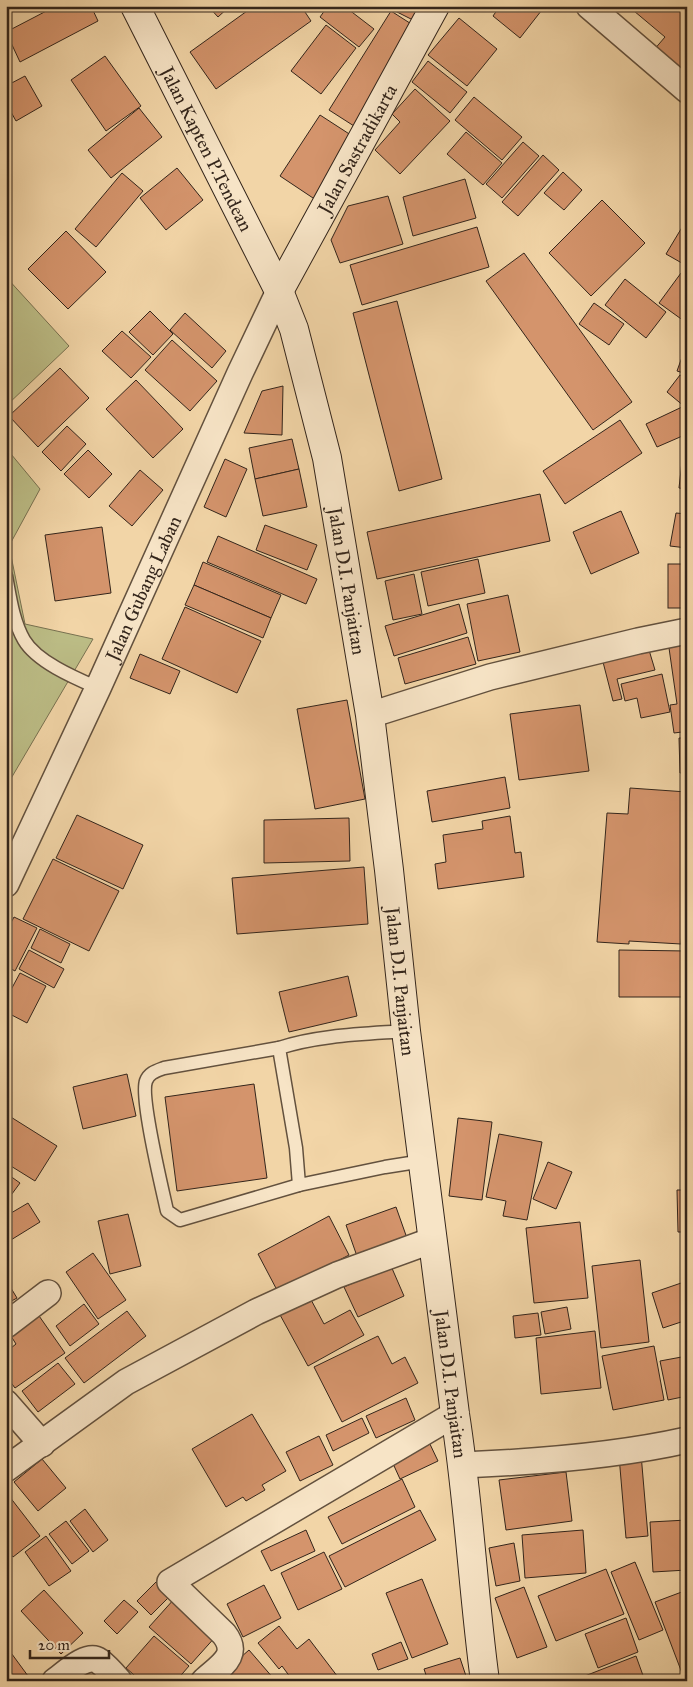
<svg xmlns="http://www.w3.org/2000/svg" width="693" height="1687" font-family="'IM FELL Great Primer',serif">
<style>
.green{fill:#bcbd86;stroke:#787150}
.building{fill:#d4946c;stroke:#33251b}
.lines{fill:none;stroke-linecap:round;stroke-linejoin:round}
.lane-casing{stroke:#63513e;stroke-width:15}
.street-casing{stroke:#63513e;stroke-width:28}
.secondary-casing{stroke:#33251b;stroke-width:30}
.lane{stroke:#f7e4c6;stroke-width:12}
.street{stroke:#f7e4c6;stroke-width:25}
.secondary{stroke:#f7e4c6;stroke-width:28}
.labels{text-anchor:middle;stroke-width:4;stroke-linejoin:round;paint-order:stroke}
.street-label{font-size:19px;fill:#33251b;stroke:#f7e4c6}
</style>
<rect width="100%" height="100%" fill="#f2d5a7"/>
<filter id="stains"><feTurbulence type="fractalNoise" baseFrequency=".004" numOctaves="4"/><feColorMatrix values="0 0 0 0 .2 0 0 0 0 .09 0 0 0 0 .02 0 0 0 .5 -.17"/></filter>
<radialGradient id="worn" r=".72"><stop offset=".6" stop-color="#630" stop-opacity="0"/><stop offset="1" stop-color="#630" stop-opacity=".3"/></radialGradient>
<g class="green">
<polygon points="6,277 69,346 6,406"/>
<polygon points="6,448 40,489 9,546 25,624 93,639 6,787"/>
</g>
<g class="building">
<polygon points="56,6 91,6 98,21 20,62 6,32"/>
<polygon points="208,6 230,6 218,17"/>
<polygon points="254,6 301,6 311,21 216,89 190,52"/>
<polygon points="328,6 344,6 374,29 359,47 320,17"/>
<polygon points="395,6 426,6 417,22 393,10"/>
<polygon points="500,6 545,6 520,38 493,16"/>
<polygon points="638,6 674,6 687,17 687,74 653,51 665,37 634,11"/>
<polygon points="391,11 416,27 354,126 329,110"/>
<polygon points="459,18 497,49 467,86 428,55"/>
<polygon points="326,25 356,48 321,94 291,71"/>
<polygon points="105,56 141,106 106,131 71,80"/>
<polygon points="428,61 467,92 450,113 412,82"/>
<polygon points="25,76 42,106 16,121 6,103 6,86"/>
<polygon points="415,89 450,121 400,174 375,150 400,122 392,114"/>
<polygon points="474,97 522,137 502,160 455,120"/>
<polygon points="139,108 162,137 111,178 88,150"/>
<polygon points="320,115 357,139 316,200 280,176"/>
<polygon points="466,132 502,163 483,185 447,154"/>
<polygon points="523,142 539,156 502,198 486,184"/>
<polygon points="543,155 559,170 518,216 502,202"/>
<polygon points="177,168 203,200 166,230 140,198"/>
<polygon points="563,172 582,190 564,210 544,193"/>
<polygon points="122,173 143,191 96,247 75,229"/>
<polygon points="465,179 476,218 413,236 403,197"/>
<polygon points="388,196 403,244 340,263 331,240 348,206"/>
<polygon points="602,200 645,243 591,296 549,253"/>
<polygon points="687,219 687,266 666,254"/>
<polygon points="477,227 489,267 362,305 350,265"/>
<polygon points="66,231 106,272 68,309 28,269"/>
<polygon points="524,253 632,402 593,430 486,281"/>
<polygon points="681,273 687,277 687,317 684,321 659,303"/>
<polygon points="625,279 666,312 646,338 605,305"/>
<polygon points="397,301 442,479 399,491 353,313"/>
<polygon points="594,303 624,324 609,345 579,324"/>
<polygon points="150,311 173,334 153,355 129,332"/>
<polygon points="185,313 226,351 212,368 170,330"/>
<polygon points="122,331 151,357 131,378 102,351"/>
<polygon points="172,340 217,381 190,411 145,370"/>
<polygon points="686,346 687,346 687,374 677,371"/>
<polygon points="60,368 89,398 38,447 9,416"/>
<polygon points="680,375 687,379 687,405 685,407 667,392"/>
<polygon points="136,380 183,429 153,458 106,409"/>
<polygon points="283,386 282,435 244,433 262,391"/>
<polygon points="682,407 687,417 687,434 657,447 646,424"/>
<polygon points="620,420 642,453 565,504 543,471"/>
<polygon points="67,426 86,444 61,471 42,452"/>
<polygon points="292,439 299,469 255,479 249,448"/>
<polygon points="684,443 687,443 687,489 679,488"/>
<polygon points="88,450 112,474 89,498 64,474"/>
<polygon points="225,459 247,469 226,517 204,507"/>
<polygon points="299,469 307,507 263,516 255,479"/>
<polygon points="140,470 163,490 132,526 109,506"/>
<polygon points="540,494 550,541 377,579 367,532"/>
<polygon points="621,511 639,553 591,574 573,532"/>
<polygon points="676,513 687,514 687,548 670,546"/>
<polygon points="265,525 317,545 307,570 256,550"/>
<polygon points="102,527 111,593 55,601 45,535"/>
<polygon points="218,536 317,579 306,604 207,562"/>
<polygon points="478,559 485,593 428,606 421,572"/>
<polygon points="203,562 281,595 271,618 194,585"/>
<rect x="668" y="564" width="19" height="44"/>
<polygon points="414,574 422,614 393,620 385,581"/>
<polygon points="194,585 271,618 263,638 185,605"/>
<polygon points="508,595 520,652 478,661 467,604"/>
<polygon points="459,604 467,633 394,656 385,626"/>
<polygon points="185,607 261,641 237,693 162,659"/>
<polygon points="468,637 476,664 405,684 398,658"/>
<polygon points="687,638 687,735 683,736 682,732 674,733 670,705 677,704 668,641"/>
<polygon points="649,650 655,670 617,679 622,699 613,701 603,662"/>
<polygon points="140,654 180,671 170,694 130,678"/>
<polygon points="662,674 670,712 641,718 637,698 625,701 621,684"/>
<polygon points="347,700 365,799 315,809 297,709"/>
<polygon points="580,705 589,771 519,780 510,714"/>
<polygon points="679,738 687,738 687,772 680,773"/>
<polygon points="505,777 510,808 432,822 427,791"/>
<polygon points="630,788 687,792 687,895 685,895 681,944 629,941 629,944 597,942 607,813 628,814"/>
<polygon points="77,815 143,845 123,889 56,858"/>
<polygon points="510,816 515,853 521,852 524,877 438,889 435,864 446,862 443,835 483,829 482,821"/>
<polygon points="349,818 350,861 264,863 264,820"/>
<polygon points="53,859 119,891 89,951 23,919"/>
<polygon points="364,867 368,924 237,934 232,878"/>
<polygon points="14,917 37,928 15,971 6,966 6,932"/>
<polygon points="40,929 70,944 61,963 31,948"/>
<polygon points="29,950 64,969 54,988 19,969"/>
<polygon points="619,950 687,951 687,997 619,997"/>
<polygon points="20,973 46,986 27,1023 6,1012 6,999"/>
<polygon points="348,976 357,1016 289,1032 279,992"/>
<polygon points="127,1074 136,1116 83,1129 73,1087"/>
<polygon points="254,1084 267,1178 177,1191 165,1097"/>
<polygon points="6,1114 57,1146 35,1181 6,1163"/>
<polygon points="458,1118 492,1122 482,1200 449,1196"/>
<polygon points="499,1134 542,1142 527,1220 503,1216 506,1201 486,1197"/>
<polygon points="548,1162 572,1172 556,1209 533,1199"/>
<polygon points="6,1173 20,1183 6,1202"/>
<polygon points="677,1190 687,1190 687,1232 678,1232"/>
<polygon points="28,1203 40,1222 6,1243 6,1216"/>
<polygon points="396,1207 408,1241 358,1259 346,1225"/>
<polygon points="128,1214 141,1266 110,1274 98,1221"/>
<polygon points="329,1216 349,1255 278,1292 258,1254"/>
<polygon points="580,1222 588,1298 534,1303 526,1228"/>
<polygon points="93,1253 126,1300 98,1319 66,1272"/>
<polygon points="640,1260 649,1342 601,1348 592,1266"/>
<polygon points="391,1266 404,1296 358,1317 344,1287"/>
<polygon points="6,1280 17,1298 6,1304"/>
<polygon points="687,1281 687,1320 663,1328 652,1293"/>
<polygon points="309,1296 324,1324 350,1310 364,1335 308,1366 279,1313"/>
<polygon points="84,1304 99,1324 70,1346 56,1326"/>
<polygon points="567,1307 571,1329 545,1334 541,1312"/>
<polygon points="127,1311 146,1336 84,1383 65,1358"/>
<polygon points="37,1313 65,1353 15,1388 6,1376 6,1352 16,1344 9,1333"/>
<polygon points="538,1313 541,1335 515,1338 513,1316"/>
<polygon points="595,1331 601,1388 541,1394 536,1338"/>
<polygon points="378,1336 392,1364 405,1357 418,1383 342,1422 314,1367"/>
<polygon points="654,1346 664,1400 613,1410 602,1356"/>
<polygon points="687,1356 687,1396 668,1400 660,1361"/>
<polygon points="58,1363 75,1384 38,1412 22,1391"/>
<polygon points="406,1398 415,1420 376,1438 366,1416"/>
<polygon points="252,1414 286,1471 262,1485 265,1490 246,1501 243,1497 226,1507 192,1449"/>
<polygon points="362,1418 369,1433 333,1451 326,1435"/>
<polygon points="319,1436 333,1465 300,1481 286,1452"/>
<polygon points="428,1440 438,1461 400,1479 390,1457"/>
<polygon points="641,1454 648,1536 626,1538 619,1456"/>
<polygon points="42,1459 66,1488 38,1511 14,1482"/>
<polygon points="566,1472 572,1521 506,1530 499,1480"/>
<polygon points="402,1479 415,1507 342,1544 328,1517"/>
<polygon points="6,1492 40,1536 13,1557 6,1548"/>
<polygon points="85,1509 108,1540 93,1552 70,1521"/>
<polygon points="420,1510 436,1540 345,1587 329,1556"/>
<polygon points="687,1520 687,1570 653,1572 650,1522"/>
<polygon points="66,1521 89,1551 72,1564 49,1534"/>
<polygon points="306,1530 315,1551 271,1571 261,1551"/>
<polygon points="583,1530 586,1573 525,1578 522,1535"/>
<polygon points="46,1536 71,1571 49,1586 25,1552"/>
<polygon points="514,1543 520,1581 496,1586 489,1548"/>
<polygon points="324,1552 342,1589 298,1610 281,1573"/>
<polygon points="635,1562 663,1630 639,1640 611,1572"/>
<polygon points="606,1569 624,1614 556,1641 538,1596"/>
<polygon points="422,1579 448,1644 412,1658 386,1593"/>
<polygon points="156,1582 170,1596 151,1615 137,1601"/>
<polygon points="264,1585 281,1618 243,1637 227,1604"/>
<polygon points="524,1587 547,1647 517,1658 495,1598"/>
<polygon points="44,1590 83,1633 61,1654 21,1611"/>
<polygon points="687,1590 687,1681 685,1681 655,1602"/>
<polygon points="175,1598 217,1635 191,1664 149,1627"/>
<polygon points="124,1600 138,1612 117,1634 104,1621"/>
<polygon points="626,1618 638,1652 598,1668 585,1634"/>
<polygon points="279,1626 297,1649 309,1639 341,1681 293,1681 282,1666 279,1669 258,1643"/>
<polygon points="154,1636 189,1666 176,1681 141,1681 126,1668"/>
<polygon points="401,1642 408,1659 378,1670 372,1654"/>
<polygon points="6,1646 31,1680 30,1681 6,1681"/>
<polygon points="249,1650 274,1679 272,1681 231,1681 224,1672"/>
<polygon points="636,1656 645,1681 572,1681"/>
<polygon points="460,1658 467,1679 461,1681 428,1681 424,1669"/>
</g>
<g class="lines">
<g class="lane-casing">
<g id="lane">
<path d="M6,576C10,597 13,621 24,640C37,662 75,678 98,688"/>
<path d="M406,1031C365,1034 318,1035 279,1048L296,1148L299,1185L385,1167L423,1161"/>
<path d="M279,1048L164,1068C156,1071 149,1073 146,1081C140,1097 162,1188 167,1211L180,1220L299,1185"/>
</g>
</g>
<g class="street-casing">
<g id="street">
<polyline points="589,6 687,90"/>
<polyline points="370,715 490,677 638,641 687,631"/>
<path id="s1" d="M6,884L98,688L240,373L279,291"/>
<polyline points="6,1325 48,1293"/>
<polyline points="6,1403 42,1444"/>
<path d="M463,1465C536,1462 616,1456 687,1440"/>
<polyline points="6,1469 126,1382 256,1312 337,1275 433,1240"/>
<path d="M55,1681C65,1674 87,1652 99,1661C106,1666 113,1674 119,1681"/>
<path d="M204,1681C220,1666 241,1656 224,1634L170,1582L455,1414"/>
</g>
</g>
<g class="secondary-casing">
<g id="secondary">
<path id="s2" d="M135,6L279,291L294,329L327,458L370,715L389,870L406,1031L455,1414C469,1503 473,1592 485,1681"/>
<path id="s3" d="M279,291L435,6"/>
</g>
</g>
<use href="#lane" class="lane"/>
<use href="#street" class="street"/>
<use href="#secondary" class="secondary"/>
</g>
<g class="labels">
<g class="street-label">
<text dy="7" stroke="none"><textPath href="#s2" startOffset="160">Jalan Kapten P.Tendean</textPath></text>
<text dy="7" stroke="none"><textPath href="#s3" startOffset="162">Jalan Sastradikarta</textPath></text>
<text dy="7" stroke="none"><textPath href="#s2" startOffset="618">Jalan D.I. Panjaitan</textPath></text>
<text dy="7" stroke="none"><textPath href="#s1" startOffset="326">Jalan Gubang Laban</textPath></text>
<text dy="7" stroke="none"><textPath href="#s2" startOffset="1022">Jalan D.I. Panjaitan</textPath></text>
<text dy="7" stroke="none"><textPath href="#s2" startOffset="1428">Jalan D.I. Panjaitan</textPath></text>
</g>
</g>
<rect width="693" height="1687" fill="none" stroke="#f2d5a7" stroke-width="25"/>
<rect x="8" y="8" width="678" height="1672" fill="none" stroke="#33251b" stroke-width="2.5"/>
<rect x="12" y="12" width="668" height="1662" fill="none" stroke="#33251b"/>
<path d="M30 1650v8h79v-8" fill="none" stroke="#33251b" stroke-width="2.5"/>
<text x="38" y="1650" font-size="15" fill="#33251b" stroke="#f7e4c6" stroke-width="4" paint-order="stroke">20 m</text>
<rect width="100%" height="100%" filter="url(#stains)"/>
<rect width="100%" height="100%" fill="url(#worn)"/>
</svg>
